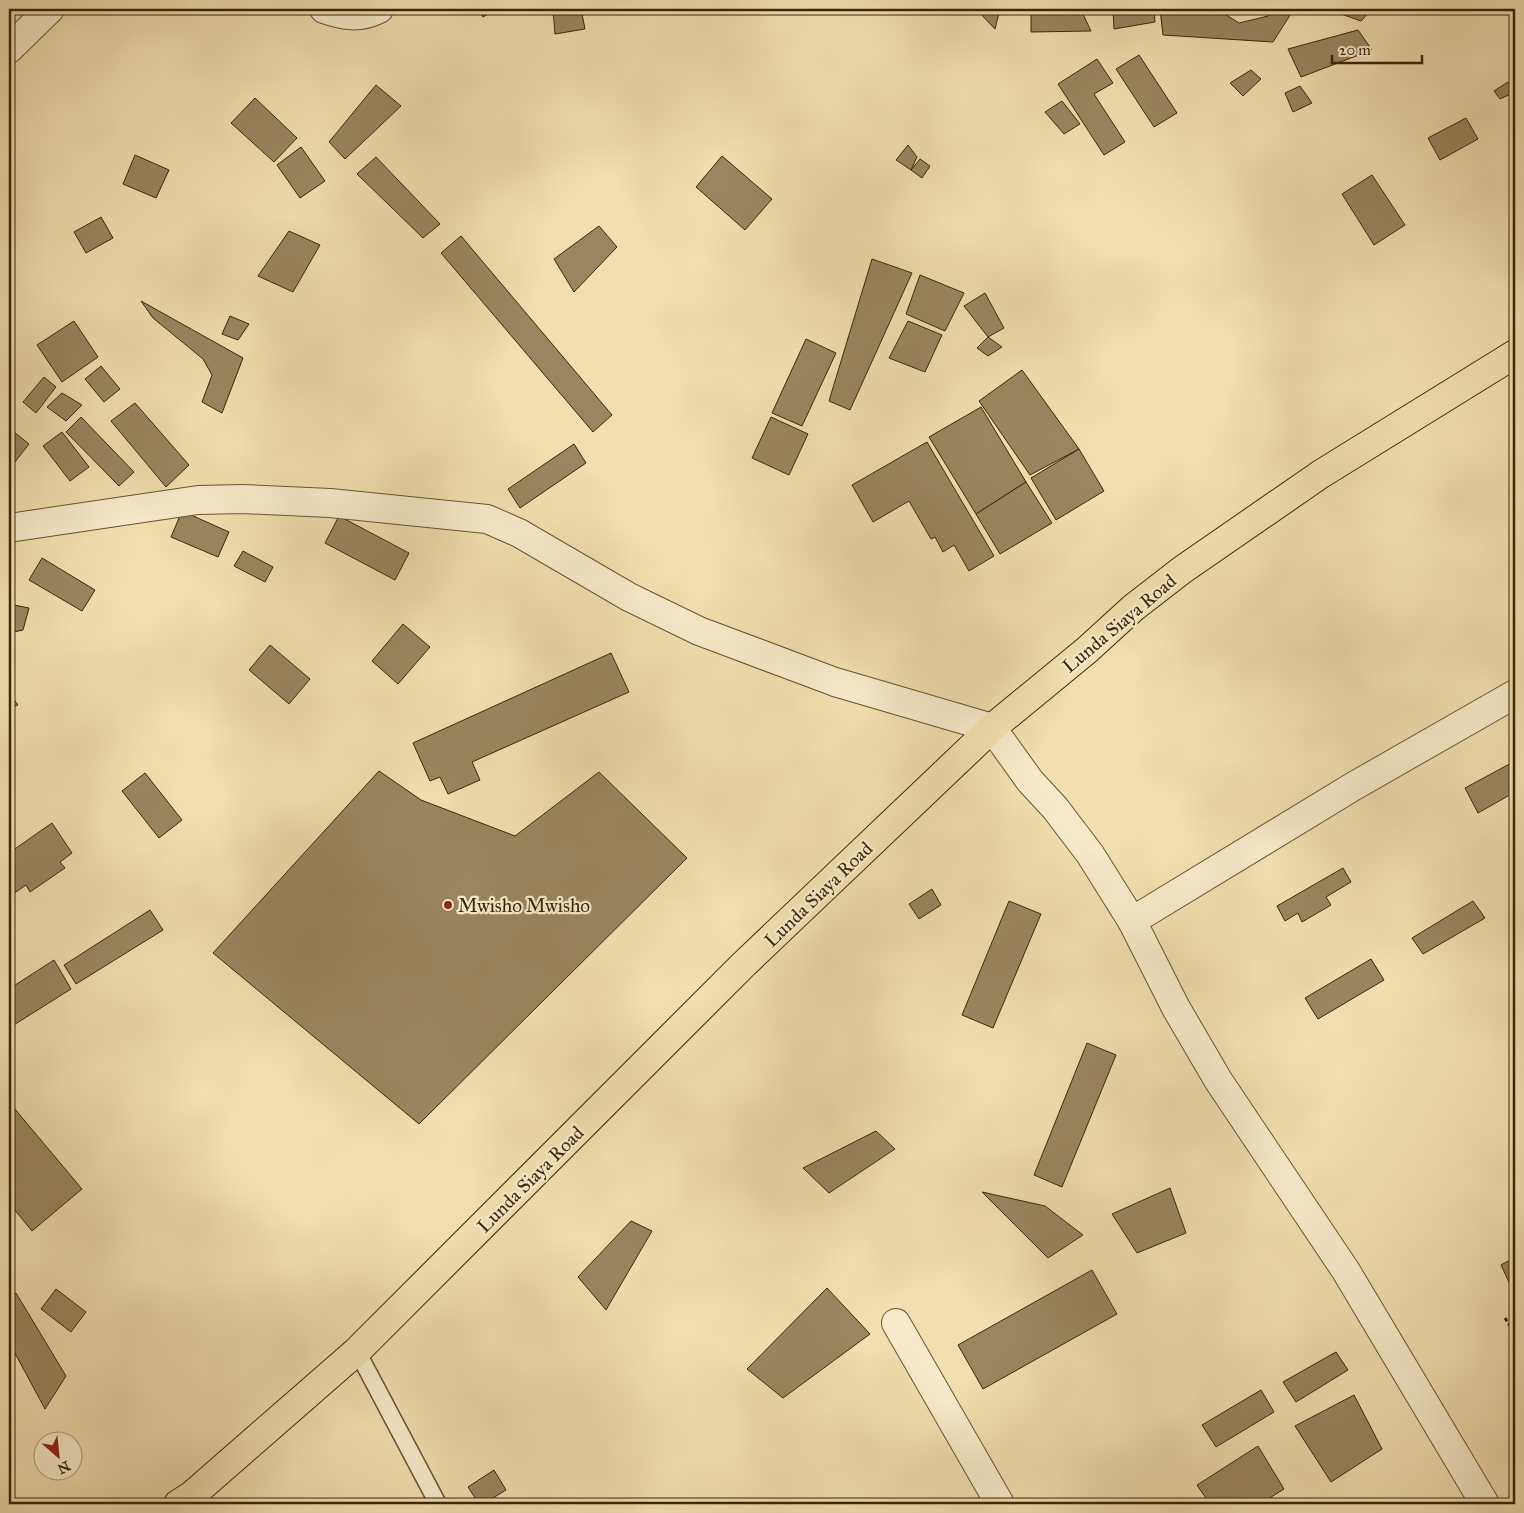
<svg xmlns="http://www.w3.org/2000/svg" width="1524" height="1513" font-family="'IM FELL Great Primer',serif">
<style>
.building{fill:#9a8560;stroke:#3a250b}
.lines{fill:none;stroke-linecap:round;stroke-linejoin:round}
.lane-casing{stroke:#685334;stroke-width:19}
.street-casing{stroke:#685334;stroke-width:30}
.primary-casing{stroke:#3a250b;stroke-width:30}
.path{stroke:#3a250b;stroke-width:3;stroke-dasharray:4 2.5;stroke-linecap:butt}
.lane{stroke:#f7eaca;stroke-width:16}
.street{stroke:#f7eaca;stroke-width:28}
.primary{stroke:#f2deae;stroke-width:28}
.poi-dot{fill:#8f2418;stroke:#f7eaca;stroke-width:2}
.labels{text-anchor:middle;stroke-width:4.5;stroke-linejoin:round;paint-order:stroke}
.street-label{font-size:19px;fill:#3a250b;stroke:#f7eaca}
.poi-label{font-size:19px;fill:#3a250b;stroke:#f7eaca;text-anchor:start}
</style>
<rect width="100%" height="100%" fill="#f2deae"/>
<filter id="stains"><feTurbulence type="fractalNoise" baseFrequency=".004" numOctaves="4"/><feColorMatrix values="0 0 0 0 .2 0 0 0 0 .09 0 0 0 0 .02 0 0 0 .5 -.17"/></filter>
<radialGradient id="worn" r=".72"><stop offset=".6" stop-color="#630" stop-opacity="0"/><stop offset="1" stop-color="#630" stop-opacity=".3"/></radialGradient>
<g class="building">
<polygon points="478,9 497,9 483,17"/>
<polygon points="553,9 581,9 585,29 555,34"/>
<polygon points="980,9 1000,9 995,29 978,11"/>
<polygon points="1031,9 1081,10 1091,31 1031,32"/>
<polygon points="1113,9 1154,9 1155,22 1114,29"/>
<polygon points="1160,9 1217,9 1239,23 1268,16 1268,9 1294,9 1273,42 1163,35"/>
<polygon points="1327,9 1372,9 1361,21"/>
<polygon points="1358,30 1372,50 1301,77 1288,49"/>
<polygon points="1139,55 1177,113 1154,127 1116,69"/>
<polygon points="1097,59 1113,83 1094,94 1125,142 1104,155 1058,84"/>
<polygon points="1251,70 1261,79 1243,96 1230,83"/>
<polygon points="1508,82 1515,92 1500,99 1494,91"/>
<polygon points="376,85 401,106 345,159 329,142"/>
<polygon points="1300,86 1312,103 1293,112 1285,93"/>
<polygon points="255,98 297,138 274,162 231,123"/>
<polygon points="1062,101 1080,124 1064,134 1045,112"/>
<polygon points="1466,118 1478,139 1440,160 1428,138"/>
<polygon points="908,145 917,157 911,170 896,160"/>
<polygon points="301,147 325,181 300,198 277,165"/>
<polygon points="135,155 169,170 156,198 123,184"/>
<polygon points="722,156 772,199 745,230 696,187"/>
<polygon points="376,157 440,224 423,238 357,174"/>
<polygon points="920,159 930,166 922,178 911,170"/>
<polygon points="1372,175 1405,225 1374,245 1342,194"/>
<polygon points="101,217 113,238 86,253 74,232"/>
<polygon points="599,226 617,247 574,292 554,259"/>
<polygon points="289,231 320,245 293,292 258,276"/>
<polygon points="461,236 612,415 593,432 441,253"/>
<polygon points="872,259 912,273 850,410 829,401"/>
<polygon points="920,275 964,293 945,331 906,314"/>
<polygon points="985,293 1004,328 988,337 964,306"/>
<polygon points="141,301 243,358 222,413 202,402 212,375 203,359 153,318"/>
<polygon points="230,316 249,324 238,340 222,334"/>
<polygon points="74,321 98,357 62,382 37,345"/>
<polygon points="908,321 942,335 925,372 889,358"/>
<polygon points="988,337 1002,347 988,356 977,348"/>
<polygon points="806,339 836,353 802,426 772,413"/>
<polygon points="101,366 120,389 104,402 85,379"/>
<polygon points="1022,370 1079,449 1030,475 979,401"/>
<polygon points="44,377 56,387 36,413 23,402"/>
<polygon points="62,393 82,405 66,421 47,407"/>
<polygon points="135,403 189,465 166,487 111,421"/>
<polygon points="981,407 1026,482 976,514 929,437"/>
<polygon points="81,417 134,472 119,486 66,432"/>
<polygon points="771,417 808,434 789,475 752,458"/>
<polygon points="9,428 29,444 11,467 9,465"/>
<polygon points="62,432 89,467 70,481 43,446"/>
<polygon points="927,442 994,556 969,571 954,545 943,552 935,537 931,539 909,501 873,522 852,485"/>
<polygon points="574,444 586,463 520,508 508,489"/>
<polygon points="1079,449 1104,491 1056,520 1031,478"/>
<polygon points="1026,482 1052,523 1000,554 976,514"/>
<polygon points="182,511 229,532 218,557 171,537"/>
<polygon points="339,516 409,553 395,580 325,543"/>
<polygon points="243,551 273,567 265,582 234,566"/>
<polygon points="42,558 95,590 82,611 29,580"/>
<polygon points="9,604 29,608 23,630 9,633"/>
<polygon points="403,624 430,647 398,684 372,661"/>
<polygon points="270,645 310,679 289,704 249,670"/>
<polygon points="611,653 629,692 472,762 480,780 448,794 440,777 430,781 413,743"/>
<polygon points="9,693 18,705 9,709"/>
<polygon points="1515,761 1515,792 1478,813 1465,788"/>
<polygon points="379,771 421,800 515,836 599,772 687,858 419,1124 213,953"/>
<polygon points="145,773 182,820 159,838 122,791"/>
<polygon points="52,823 72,853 60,862 65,868 30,892 26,885 10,896 9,853"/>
<polygon points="1343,868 1351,882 1326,897 1331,905 1302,922 1298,913 1285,921 1277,906"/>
<polygon points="932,889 941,905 919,919 909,904"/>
<polygon points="1009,901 1041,914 993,1028 962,1015"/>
<polygon points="1473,901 1485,918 1423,954 1412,938"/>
<polygon points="150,910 163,930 76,984 64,965"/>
<polygon points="1371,959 1384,980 1318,1019 1305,998"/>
<polygon points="54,960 71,989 9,1028 9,989"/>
<polygon points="1087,1043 1116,1055 1062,1187 1034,1175"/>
<polygon points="9,1102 82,1189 32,1231 9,1203"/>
<polygon points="876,1131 895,1149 829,1193 803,1168"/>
<polygon points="1170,1188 1186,1233 1137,1253 1112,1214"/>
<polygon points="982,1192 1045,1206 1083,1235 1048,1258"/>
<polygon points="631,1221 652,1231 606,1310 578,1277"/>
<polygon points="1515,1257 1515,1295 1501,1265"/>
<polygon points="1092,1270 1117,1314 983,1389 958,1345"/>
<polygon points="827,1288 870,1334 783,1398 747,1369"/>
<polygon points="56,1289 86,1312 71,1332 41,1309"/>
<polygon points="16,1293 66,1376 45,1409 9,1342 9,1302"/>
<polygon points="1336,1352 1348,1370 1296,1402 1283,1382"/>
<polygon points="1261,1390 1274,1412 1216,1447 1202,1425"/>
<polygon points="1354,1395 1382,1449 1331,1482 1295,1426"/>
<polygon points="1258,1446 1284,1489 1260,1504 1210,1504 1197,1485"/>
<polygon points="494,1470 506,1490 483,1504 479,1504 468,1487"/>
</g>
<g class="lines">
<g class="lane-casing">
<polyline id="lane" points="357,1351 438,1504"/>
</g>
<g class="street-casing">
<g id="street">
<path d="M324,9C344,16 359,19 379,9"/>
<polyline points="9,49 50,9"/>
<polyline points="9,528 198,500 242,499 330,503 487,519 519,533 629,597 699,631 835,682 992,728 1030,781 1055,808 1090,854 1132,921 1176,1008 1218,1080 1346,1271 1485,1504"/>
<polyline points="1132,921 1354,786 1515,694"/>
<polyline points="896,1323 1000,1504"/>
</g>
</g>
<g class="primary-casing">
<polyline id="primary" points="178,1504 192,1495 357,1351 743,965 992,728 1087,650 1133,608 1182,570 1321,474 1515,354"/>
</g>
<polyline class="path" points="1505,1318 1515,1334"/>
<use href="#lane" class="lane"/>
<use href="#street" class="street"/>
<use href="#primary" class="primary"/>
</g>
<circle class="poi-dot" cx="448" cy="905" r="5"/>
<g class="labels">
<g class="street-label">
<text transform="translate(1119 623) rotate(-40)" y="7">Lunda Siaya Road</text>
<text transform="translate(818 894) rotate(-44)" y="7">Lunda Siaya Road</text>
<text transform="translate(530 1179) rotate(-45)" y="7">Lunda Siaya Road</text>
</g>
<g class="poi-label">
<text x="458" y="912">Mwisho Mwisho</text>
</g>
</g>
<rect width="1524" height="1513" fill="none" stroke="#f2deae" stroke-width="30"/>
<rect x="10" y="10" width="1504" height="1493" fill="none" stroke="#3a250b" stroke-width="2.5"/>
<rect x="15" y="15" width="1494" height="1483" fill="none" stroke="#3a250b"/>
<g transform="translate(58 1456) rotate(153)"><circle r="24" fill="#f7eaca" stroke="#ab9b7e"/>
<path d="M0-4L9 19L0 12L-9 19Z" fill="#8f2418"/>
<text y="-8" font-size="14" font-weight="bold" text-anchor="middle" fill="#3a250b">N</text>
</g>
<path d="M1332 55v8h90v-8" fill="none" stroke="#3a250b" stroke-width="2.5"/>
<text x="1339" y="55" font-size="15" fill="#3a250b" stroke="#f7eaca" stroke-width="4" paint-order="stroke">20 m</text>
<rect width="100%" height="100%" filter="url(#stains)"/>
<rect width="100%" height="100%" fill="url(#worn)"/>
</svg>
